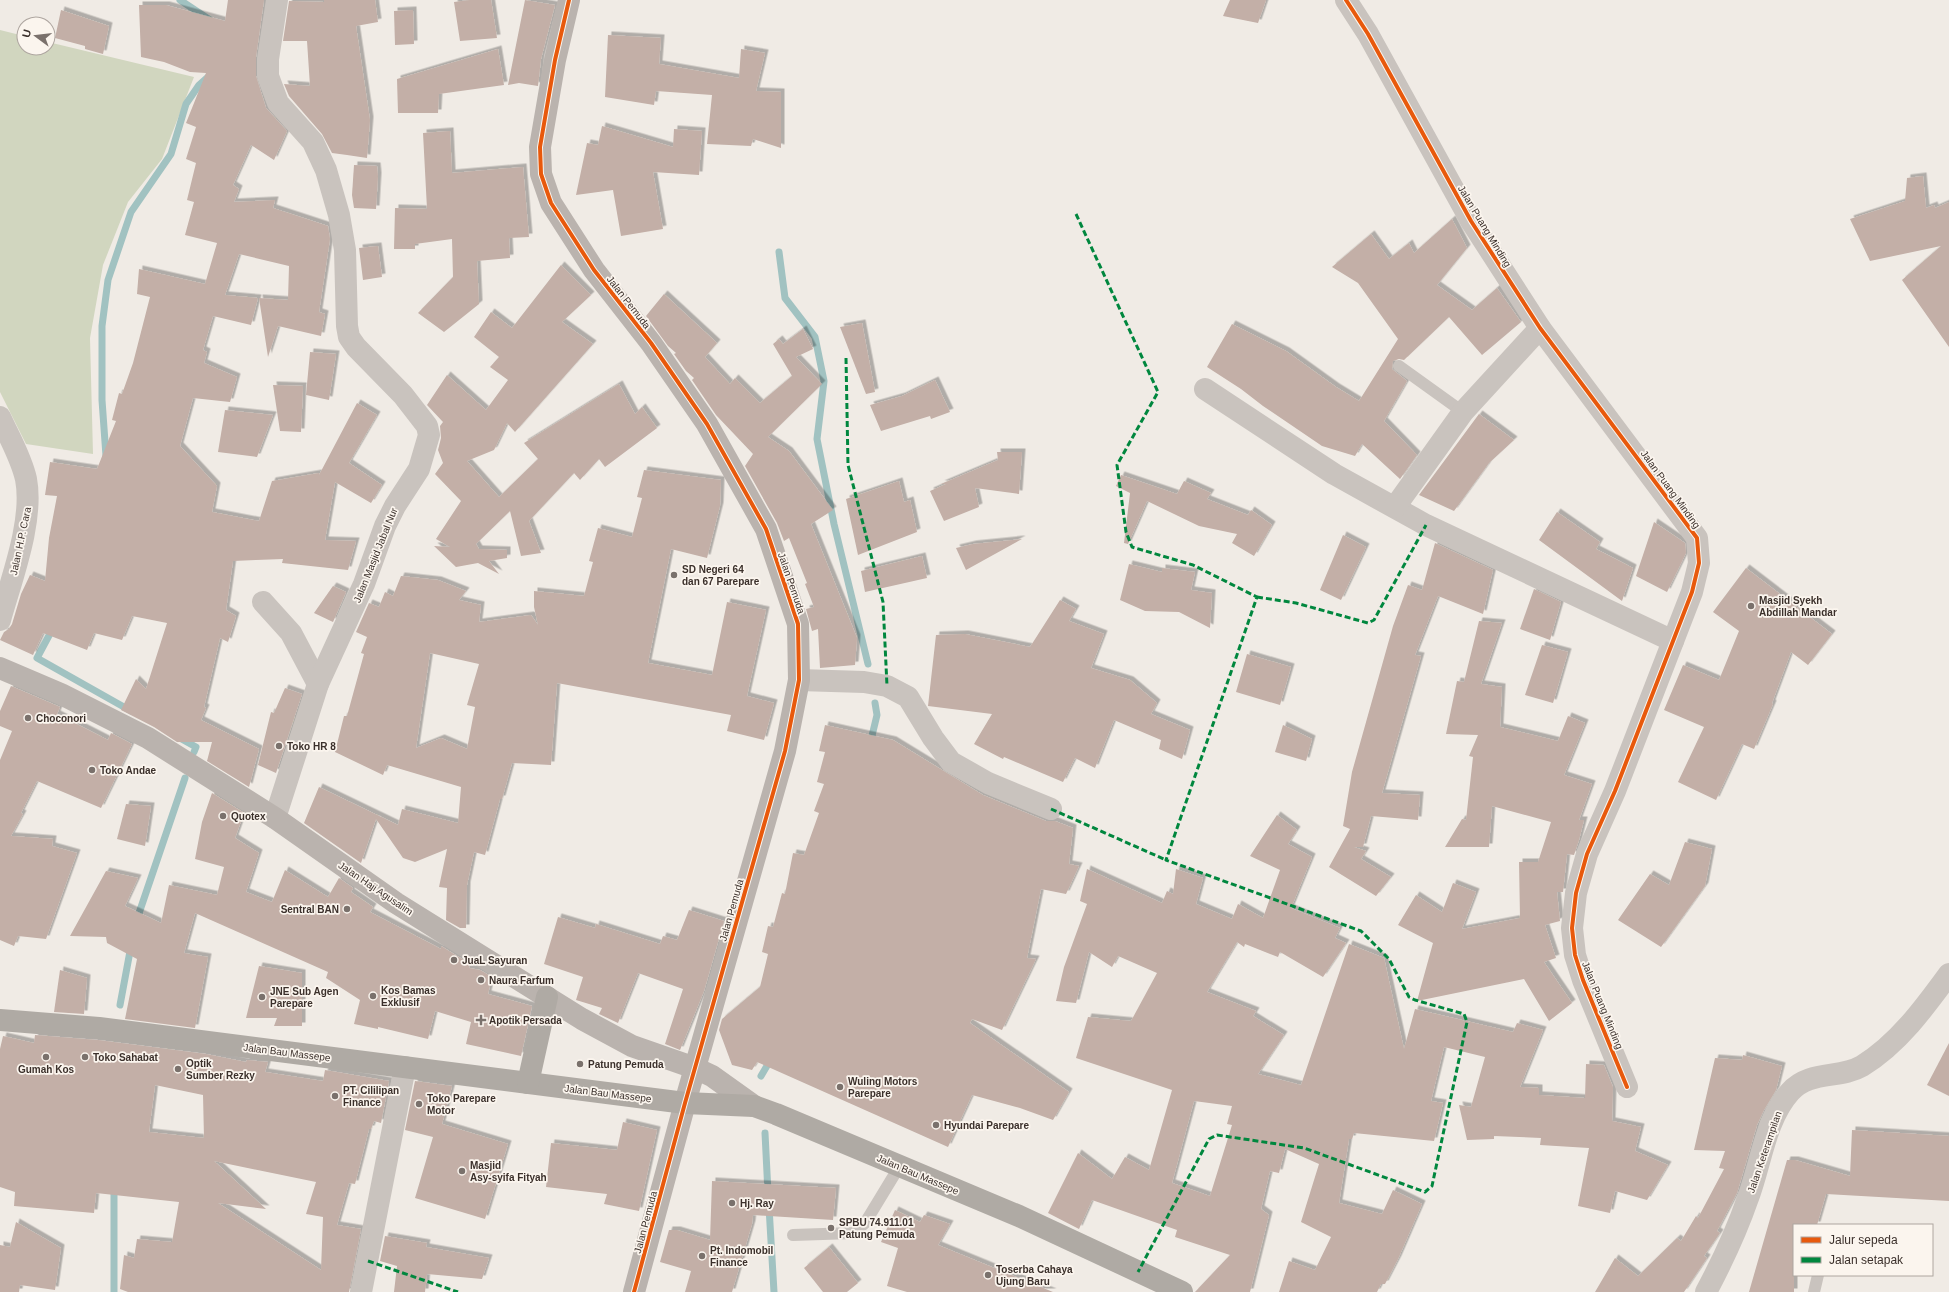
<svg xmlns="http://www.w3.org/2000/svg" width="1949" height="1292" font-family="Helvetica,sans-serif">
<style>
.green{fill:#d1d6bf}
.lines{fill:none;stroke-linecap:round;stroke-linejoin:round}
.stream{stroke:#a1c2c1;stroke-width:7}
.building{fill:#c3afa7;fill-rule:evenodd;filter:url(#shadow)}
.lane{stroke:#c9c3be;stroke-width:12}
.street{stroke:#c9c3be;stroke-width:22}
.secondary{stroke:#bab3ae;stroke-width:22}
.highway{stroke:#afaaa4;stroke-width:22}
.quiet{stroke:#00873e;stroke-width:3;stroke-dasharray:6 3;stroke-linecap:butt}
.cycleway-casing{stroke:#fbf5ee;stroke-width:6}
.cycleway{stroke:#e8590c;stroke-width:4}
.poi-dot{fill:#7a716c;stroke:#fbf5ee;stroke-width:1.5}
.labels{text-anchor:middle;stroke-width:3.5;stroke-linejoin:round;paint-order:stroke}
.street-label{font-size:10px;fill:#3b302b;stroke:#fbf5ee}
.poi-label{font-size:10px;font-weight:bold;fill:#3b302b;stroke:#fbf5ee;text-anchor:start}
</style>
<defs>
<filter id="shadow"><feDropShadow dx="3.5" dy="-3.5" stdDeviation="0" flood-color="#0004"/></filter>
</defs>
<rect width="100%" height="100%" fill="#f0ebe5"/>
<polygon class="green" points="0,30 24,36 24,48 48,48 48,42 194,77 162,159 128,202 103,265 90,338 93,454 26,444 0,392"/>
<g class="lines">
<g class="stream">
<polyline points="180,0 210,20"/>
<polyline points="779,252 785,298 815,337 824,381 817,439 834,524 868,664"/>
<polyline points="106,456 102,400 102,326 108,280 131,212 171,154 186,104 199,85 209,76"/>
<polyline points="53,628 37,658 131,711"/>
<polyline points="178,737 196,747 194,752"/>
<polyline points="870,744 877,715 875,703"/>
<polyline points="136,922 185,778"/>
<polyline points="120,1005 131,946"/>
<polyline points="761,1076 771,1059"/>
<polyline points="765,1133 768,1193"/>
<polyline points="114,1186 114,1292"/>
<polyline points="769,1207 774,1292"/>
</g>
</g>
<g class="building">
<polygon points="228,0 264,0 256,57 256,76 266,108 287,131 274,160 251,145 233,185 239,189 234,202 275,200 273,208 328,226 330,239 319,312 325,314 321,336 278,326 268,357 259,298 288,300 289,266 239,254 225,295 258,298 251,325 213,316 203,350 207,352 204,363 237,377 230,402 193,398 180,446 217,486 212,512 259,521 272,481 319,473 319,475 357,403 377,415 349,463 382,485 371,503 335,482 325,540 356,541 348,570 282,563 283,559 233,561 226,610 236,616 228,642 220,638 204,707 206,708 201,720 259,749 249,787 207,761 212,742 177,742 154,727 121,710 136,679 146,689 167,623 132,616 122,640 94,633 87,650 43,633 33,655 0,640 4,632 9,629 12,624 21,594 30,575 45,581 49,538 57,496 45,495 50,462 97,469 116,421 112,420 119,393 122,394 133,363 150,297 137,294 139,269 205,284 217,243 185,235 194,202 187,200 196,163 186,159 196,127 186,123 206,73 190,72 164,62 141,57 139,5 166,5 225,21"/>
<polygon points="324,0 375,0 378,22 356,26 370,120 367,158 347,155 347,154 347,155 332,153 322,134 289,96 284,84 310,86 307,41 283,41 289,1 324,2"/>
<polygon points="470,0 491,0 497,38 460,41 454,2"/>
<polygon points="525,0 555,5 541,59 538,86 519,83 508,85"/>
<polygon points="1230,0 1266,0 1258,23 1223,16"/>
<polygon points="61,10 109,26 103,54 85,49 85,46 55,38"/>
<polygon points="413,10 414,44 395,45 394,11"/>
<polygon points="608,35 661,38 659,64 739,78 741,49 765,53 756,91 781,92 781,148 753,139 751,146 707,144 712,95 656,91 654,105 605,97"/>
<polygon points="498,49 504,85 439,94 438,113 398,113 397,79"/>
<polygon points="602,126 673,147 674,129 702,131 699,175 653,172 663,229 621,236 613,190 576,195 587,143 598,145"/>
<polygon points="450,131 452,173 523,167 529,237 509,238 510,258 477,261 479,304 444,332 418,313 453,277 452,239 415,244 415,249 394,249 395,208 427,209 423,133"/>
<polygon points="354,165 377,166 378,176 376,209 354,208 352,195"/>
<polygon points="1923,176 1926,208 1934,205 1935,208 1949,202 1949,347 1902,280 1941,246 1870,261 1850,219 1905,201 1907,178"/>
<polygon points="1452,219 1467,248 1437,285 1472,310 1497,288 1521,322 1482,355 1449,317 1404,360 1399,359 1393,361 1392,369 1407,381 1384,421 1417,455 1400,479 1362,444 1355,456 1322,446 1263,406 1241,389 1207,367 1232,324 1286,351 1336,387 1359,401 1398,339 1358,283 1332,267 1371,234 1389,259 1409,243 1414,253"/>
<polygon points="378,246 382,277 363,280 359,248"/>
<polygon points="561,265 591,295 562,322 593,344 515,432 507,423 494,450 467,461 499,497 538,459 524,443 619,384 635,414 642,407 657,428 605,467 599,459 580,480 574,473 529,521 541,553 521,556 510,511 476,544 479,549 507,550 507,558 489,561 499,574 478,563 456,567 434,546 450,547 436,539 461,501 435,474 443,463 438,450 441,438 440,426 443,422 427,405 447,375 486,410 508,380 490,367 499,357 474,337 491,312 512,328"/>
<polygon points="664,294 717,343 705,357 730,384 735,378 760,403 792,376 773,344 779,339 783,344 803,329 813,349 796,357 822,384 768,437 789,451 833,510 811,524 857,638 855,665 820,668 818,629 812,631 806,609 814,607 805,584 807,583 789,538 784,541 777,523 745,466 753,454 716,415 692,380 694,378 686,371 674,354 676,353 668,346 646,316"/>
<polygon points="862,323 875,392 866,394 840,327"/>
<polygon points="310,352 336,354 329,400 306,395"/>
<polygon points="935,380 950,412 931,419 930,416 881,431 870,405 902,396"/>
<polygon points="273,385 303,386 301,432 280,431"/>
<polygon points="225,410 273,415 257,457 218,452"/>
<polygon points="1479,414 1514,440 1489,463 1454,511 1419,495"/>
<polygon points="997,452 1022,452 1019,494 975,488 979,507 944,521 930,491 946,484 941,484 998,460"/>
<path d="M644,470L721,480L720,506L707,558L671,549L648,663L712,675L727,602L766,610L747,696L774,703L764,740L727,731L731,715L557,683L551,765L512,763L502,799H500L485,855L474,852L467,885L466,928H460L446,920L447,888L439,887L447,849L415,862L403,858L376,819L361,863L304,823L319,787L398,825L402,809L458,823L461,787L387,765L383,775L335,752L344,716H347L364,654L361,653L367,637L356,632L369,603L379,607L385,592L393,596L401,576L438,580L466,591L459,600L481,605L479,622L531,615L538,625L534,607V591L584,596L593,562L589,561L598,528L632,537L642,498L637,497ZM430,653L479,664L467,705L475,707L467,749L441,738L416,748Z"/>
<polygon points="1121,475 1177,494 1184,481 1211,493 1207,499 1248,515 1251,510 1272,525 1254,556 1232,543 1237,534 1199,526 1147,501 1128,544 1124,543 1130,493 1116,486"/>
<polygon points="899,481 904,502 910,500 917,532 858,555 846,499"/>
<polygon points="1557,512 1600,542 1596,549 1633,568 1622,601 1539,540"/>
<polygon points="1654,522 1685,543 1686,553 1667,592 1636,576"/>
<polygon points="1343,535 1366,547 1341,600 1320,590"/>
<polygon points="1022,539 966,570 956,548 973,544"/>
<polygon points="1435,543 1493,570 1483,614 1438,596 1415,655 1421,656 1382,793 1420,795 1418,820 1371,816 1363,847 1354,847 1366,851 1361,859 1391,877 1376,896 1329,867 1350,829 1343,826 1352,772 1393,626 1408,585 1422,590"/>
<polygon points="922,556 927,578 865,592 861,571"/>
<polygon points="1129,564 1162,572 1162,568 1195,572 1191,590 1212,593 1210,628 1179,612 1145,611 1120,600"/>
<polygon points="1746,568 1832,634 1808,665 1791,652 1772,703 1773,704 1754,749 1742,744 1716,800 1678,782 1704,727 1664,710 1683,665 1719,680 1739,631 1713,612"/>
<polygon points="333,586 346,592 333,622 314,613"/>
<polygon points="1534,589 1561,602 1550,640 1520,629"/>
<polygon points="1060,600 1076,609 1069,621 1104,634 1091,668 1130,680 1157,703 1151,714 1190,730 1182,759 1159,749 1161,740 1114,720 1095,768 1075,758 1063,782 1004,757 1003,759 974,744 992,714 928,706 936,635 965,634 1030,647"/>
<polygon points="1479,621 1502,623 1481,684 1502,687 1500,727 1558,741 1568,716 1585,723 1564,775 1592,784 1579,820 1584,820 1579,840 1574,855 1567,854 1563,892 1557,892 1560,921 1545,925 1556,958 1544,962 1572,1003 1549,1021 1524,979 1417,1001 1433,943 1398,925 1416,895 1442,912 1453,883 1476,892 1462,929 1520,918 1519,862 1538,862 1551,822 1492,806 1489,847 1445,847 1462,819 1466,820 1473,757 1469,756 1478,735 1446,734 1457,681 1464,682"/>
<polygon points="1542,645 1568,652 1553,703 1525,695"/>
<polygon points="1247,654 1291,667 1280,705 1236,692"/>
<polygon points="11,686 60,707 57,714 108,740 111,733 132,744 101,808 37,781 21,813 23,814 11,836 53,839 52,846 77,853 46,939 18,936 14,946 0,940 0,760 12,731 0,726 0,711"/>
<polygon points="285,688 302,694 276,773 258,765 271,712 274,713"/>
<polygon points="825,725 893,740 983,795 1046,821 1055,821 1073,828 1069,864 1079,866 1066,894 1041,889 1027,958 1036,959 1002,1030 972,1019 970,1023 1069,1092 1053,1120 1020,1108 972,1095 948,1147 757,1062 752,1070 732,1065 719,1030 722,1019 760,987 768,954 762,952 768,926 773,927 782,893 785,894 793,853 804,855 819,813 814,811 824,784 817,782 825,752 819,751"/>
<polygon points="1283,725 1312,739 1306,761 1275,752"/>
<polygon points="212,793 244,813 235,838 259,853 246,892 272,902 285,870 328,897 339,878 353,888 351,892 373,907 370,912 441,949 441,946 470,964 469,968 480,970 492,977 488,994 532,1006 521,1056 466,1044 471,1022 435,1011 428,1039 378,1027 378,1029 354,1024 360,1000 326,978 328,972 195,913 184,953 208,957 195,1028 125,1019 137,959 107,943 106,937 70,936 106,871 138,878 125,906 161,923 169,885 217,895 224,867 195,859 202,822"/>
<polygon points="126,804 151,806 145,846 117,839"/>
<path d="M1277,815L1297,830L1288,844L1312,857L1291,908L1340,928L1335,938L1346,943L1323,977L1280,952L1278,957L1245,944L1244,947L1237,942L1207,992L1256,1011L1253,1016L1284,1035L1258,1074L1301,1085L1349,944L1384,958L1404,1049L1415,1009L1513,1032L1517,1023L1543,1030L1520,1087L1539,1088V1095L1585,1098L1586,1064L1604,1065L1613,1087L1612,1121L1641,1127L1635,1151L1668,1165L1647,1200L1615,1191L1610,1213L1578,1206L1589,1148L1540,1145L1541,1138L1494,1136V1139L1467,1140L1459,1105L1471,1107L1485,1057L1444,1047L1431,1101L1443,1103L1434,1141L1354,1133L1352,1139H1349L1339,1203L1382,1214L1393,1190L1422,1204L1398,1259L1385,1284H1381L1377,1292H1279L1289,1261L1315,1270L1331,1237L1301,1222L1319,1164L1285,1149L1279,1173L1270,1171L1261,1209L1269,1215L1250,1292H1195L1230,1255L1175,1237L1177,1230L1092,1200L1079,1229L1048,1213L1078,1153L1112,1179L1125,1157L1149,1170L1172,1090L1076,1058L1088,1017L1131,1021L1157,973L1118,956L1112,967L1089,952L1076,1003L1056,1001L1064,967L1087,904L1080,901L1087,869L1162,903L1167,891L1173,894L1176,869L1203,878L1196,904L1232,919L1238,904L1263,918L1280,870L1250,856ZM1194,1101L1232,1106L1227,1124L1232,1125L1210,1196L1172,1183Z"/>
<polygon points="1685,842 1712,849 1705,886 1661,947 1618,920 1650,874 1669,885"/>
<polygon points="689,910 724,921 704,991 680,1050 665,1044 683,989 638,973 618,1023 599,1014 602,1008 576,1000 583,977 544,964 558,917 595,928 596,924 660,944 663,936 677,940"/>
<polygon points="259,966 302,973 302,1026 274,1026 277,1018 246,1018"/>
<polygon points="60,970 87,978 84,1014 54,1012"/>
<path d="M35,1035L98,1040L206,1054L246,1062L247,1060L268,1062L265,1072L323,1081L325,1070L389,1081L381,1123L374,1121L371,1129H369L355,1184L349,1183L337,1225L361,1229L349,1292H128L120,1289L124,1255L134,1258L137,1239L172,1242L179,1202L96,1193L94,1213L14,1206L15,1192L0,1187V1049L3,1036L34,1043ZM155,1085L203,1095L204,1138L149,1132ZM214,1161L316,1182L306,1214L323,1217L321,1270L218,1203L266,1209Z"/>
<polygon points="1949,1043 1949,1096 1927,1085"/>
<polygon points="1743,1055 1782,1066 1776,1090 1764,1110 1757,1125 1737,1193 1717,1231 1720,1233 1704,1256 1707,1258 1684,1292 1595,1292 1615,1258 1638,1276 1677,1238 1681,1241 1696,1216 1698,1218 1724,1169 1719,1168 1725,1151 1694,1150 1715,1058 1742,1060"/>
<polygon points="415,1081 452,1086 442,1124 508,1144 485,1219 415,1198 433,1137 405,1130"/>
<polygon points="623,1122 657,1130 639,1211 604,1204 607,1194 546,1187 551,1143 617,1150"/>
<polygon points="1852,1130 1949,1136 1949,1201 1826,1194 1817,1225 1794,1225 1794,1292 1749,1292 1787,1160 1795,1160 1850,1176"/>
<polygon points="712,1181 836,1188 833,1220 753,1215 752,1224 732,1292 685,1292 691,1271 660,1262 669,1230 677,1230 710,1240"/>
<polygon points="895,1210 920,1222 924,1215 950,1224 938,1245 1053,1292 907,1292 887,1286 898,1248 881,1242"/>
<polygon points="16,1222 61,1248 55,1290 20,1285 19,1292 0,1292 0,1245 10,1247"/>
<polygon points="385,1236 427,1243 426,1247 489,1258 482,1279 427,1274 425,1292 394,1292 397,1266 380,1261"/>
<polygon points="829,1247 858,1283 847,1292 823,1292 804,1268"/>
</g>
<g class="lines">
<g class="lane">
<polyline points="1399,366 1463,412"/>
<polyline points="793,1235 853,1233 865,1223 899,1167"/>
<polyline points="1814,1292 1818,1275"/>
</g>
<g class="street">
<polyline points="1346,0 1368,34 1471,221 1540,328 1697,538 1699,563 1692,592 1615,791 1587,854 1576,893 1572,928 1575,955 1583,980 1627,1087"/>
<polyline points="1205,389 1334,474 1426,525 1673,641"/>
<path d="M0,417C9,437 21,457 26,479C34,521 11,580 0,620"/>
<polyline points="1395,507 1463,412 1540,328"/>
<polyline points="263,602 291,633 318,684"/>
<polyline points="799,680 864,682 887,686 908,697 933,738 951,762 988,783 1051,809"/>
<polyline points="275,818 318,684 364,584 385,526 395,506 419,469 429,435 427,426 403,395 356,347 349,337 347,326 345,250 339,215 326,170 313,142 278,103 268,76 268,59 277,0"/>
<polyline points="361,1292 405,1067"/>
<path d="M1706,1292C1722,1262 1737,1230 1748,1198C1761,1164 1765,1120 1790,1092C1809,1070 1840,1079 1862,1066C1898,1044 1925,1007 1949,974"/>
</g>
<g class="secondary">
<polyline points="569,0 555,60 540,147 541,174 551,203 594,270 651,343 707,424 766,529 798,624 799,680 785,751 685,1103 634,1292"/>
<polyline points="0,668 61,694 148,738 275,818 396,903 582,1019 632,1046 695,1068 712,1076 754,1106"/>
</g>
<g class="highway">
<polyline points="0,1020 99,1028 685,1103 754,1106 776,1114 1019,1216 1182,1292"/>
<polyline points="528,1083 547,997"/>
</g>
<g class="quiet">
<polyline points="1076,214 1158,392 1117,465 1126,532 1132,547 1193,565 1257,597 1166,860 1361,931 1389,959 1409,997 1415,1000 1464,1014 1467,1022 1432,1186 1425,1192 1304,1148 1217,1135 1209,1139 1138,1272"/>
<polyline points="846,358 848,465 883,602 887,686"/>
<polyline points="1257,597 1296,603 1368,623 1374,620 1426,525"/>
<polyline points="1051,809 1166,860"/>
<polyline points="368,1261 458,1292"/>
</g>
<g class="cycleway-casing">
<g id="cycleway">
<polyline points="569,0 555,60 540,147 541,174 551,203 594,270 651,343 707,424 766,529 798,624 799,680 785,751 685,1103 634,1292"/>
<polyline points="1346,0 1368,34 1471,221 1540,328 1697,538 1699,563 1692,592 1615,791 1587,854 1576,893 1572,928 1575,955 1583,980 1627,1087"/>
</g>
</g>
<use href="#cycleway" class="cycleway"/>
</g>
<g class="poi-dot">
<circle cx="674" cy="575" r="4"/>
<circle cx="1751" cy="606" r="4"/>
<circle cx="28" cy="718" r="4"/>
<circle cx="279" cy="746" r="4"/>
<circle cx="92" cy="770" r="4"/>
<circle cx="223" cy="816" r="4"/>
<circle cx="347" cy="909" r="4"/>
<circle cx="454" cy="960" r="4"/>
<circle cx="481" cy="980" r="4"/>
<circle cx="373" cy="996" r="4"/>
<circle cx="262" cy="997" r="4"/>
<path d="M479 1014h4v4h4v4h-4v4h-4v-4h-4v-4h4z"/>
<circle cx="46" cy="1057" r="4"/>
<circle cx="85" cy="1057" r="4"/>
<circle cx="580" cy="1064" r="4"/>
<circle cx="178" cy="1069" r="4"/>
<circle cx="840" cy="1087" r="4"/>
<circle cx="335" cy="1096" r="4"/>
<circle cx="419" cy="1104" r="4"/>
<circle cx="936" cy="1125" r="4"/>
<circle cx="462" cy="1171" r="4"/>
<circle cx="732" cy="1203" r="4"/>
<circle cx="831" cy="1228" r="4"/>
<circle cx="702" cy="1256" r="4"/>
<circle cx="988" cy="1275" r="4"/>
</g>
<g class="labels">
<g class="street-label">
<text transform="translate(1485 226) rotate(59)" y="4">Jalan Puang Minding</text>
<text transform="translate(629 302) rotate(52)" y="4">Jalan Pemuda</text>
<text transform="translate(1671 489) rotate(54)" y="4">Jalan Puang Minding</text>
<text transform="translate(20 541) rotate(-78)" y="4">Jalan H.P. Cara</text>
<text transform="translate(375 555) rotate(-68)" y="4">Jalan Masjid Jabal Nur</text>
<text transform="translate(792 583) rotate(71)" y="4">Jalan Pemuda</text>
<text transform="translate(376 888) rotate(34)" y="4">Jalan Haji Agusalim</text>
<text transform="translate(731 910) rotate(-74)" y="4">Jalan Pemuda</text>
<text transform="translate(1603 1005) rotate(68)" y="4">Jalan Puang Minding</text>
<text transform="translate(287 1052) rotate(7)" y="4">Jalan Bau Massepe</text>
<text transform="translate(608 1093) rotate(7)" y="4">Jalan Bau Massepe</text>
<text transform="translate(1764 1152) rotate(-71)" y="4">Jalan Keterampilan</text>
<text transform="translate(918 1174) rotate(23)" y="4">Jalan Bau Massepe</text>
<text transform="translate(645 1222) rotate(-75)" y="4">Jalan Pemuda</text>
</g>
<g class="poi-label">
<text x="682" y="573">SD Negeri 64<tspan x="682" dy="12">dan 67 Parepare</tspan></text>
<text x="1759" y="604">Masjid Syekh<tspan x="1759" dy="12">Abdillah Mandar</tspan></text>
<text x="36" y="722">Choconori</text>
<text x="287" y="750">Toko HR 8</text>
<text x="100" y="774">Toko Andae</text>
<text x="231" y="820">Quotex</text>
<text x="339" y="913" text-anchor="end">Sentral BAN</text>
<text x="462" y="964">JuaL Sayuran</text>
<text x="489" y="984">Naura Farfum</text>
<text x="381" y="994">Kos Bamas<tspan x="381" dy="12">Exklusif</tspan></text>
<text x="270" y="995">JNE Sub Agen<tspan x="270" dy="12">Parepare</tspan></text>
<text x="489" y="1024">Apotik Persada</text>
<text x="93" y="1061">Toko Sahabat</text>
<text x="186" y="1067">Optik<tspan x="186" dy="12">Sumber Rezky</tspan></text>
<text x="588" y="1068">Patung Pemuda</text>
<text x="46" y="1073" text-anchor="middle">Gumah Kos</text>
<text x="848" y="1085">Wuling Motors<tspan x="848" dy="12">Parepare</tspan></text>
<text x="343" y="1094">PT. Cililipan<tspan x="343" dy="12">Finance</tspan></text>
<text x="427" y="1102">Toko Parepare<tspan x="427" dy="12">Motor</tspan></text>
<text x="944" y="1129">Hyundai Parepare</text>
<text x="470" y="1169">Masjid<tspan x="470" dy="12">Asy-syifa Fityah</tspan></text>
<text x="740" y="1207">Hj. Ray</text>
<text x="839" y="1226">SPBU 74.911.01<tspan x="839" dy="12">Patung Pemuda</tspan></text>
<text x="710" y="1254">Pt. Indomobil<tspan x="710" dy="12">Finance</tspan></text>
<text x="996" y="1273">Toserba Cahaya<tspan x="996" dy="12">Ujung Baru</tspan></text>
</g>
</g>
<rect x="1793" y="1224" width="140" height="52" fill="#fbf5ee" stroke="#aea6a0"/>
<rect x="1801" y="1237" width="20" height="6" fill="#e8590c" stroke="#aea6a0"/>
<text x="1829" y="1244" font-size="12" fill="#3b302b">Jalur sepeda</text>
<rect x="1801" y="1257" width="20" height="6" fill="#00873e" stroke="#aea6a0"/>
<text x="1829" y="1264" font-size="12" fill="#3b302b">Jalan setapak</text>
<g transform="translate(36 36) rotate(285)"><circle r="19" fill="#fbf5ee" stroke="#aea6a0"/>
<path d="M0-3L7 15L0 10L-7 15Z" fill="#7a716c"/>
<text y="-6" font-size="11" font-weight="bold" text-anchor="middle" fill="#3b302b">U</text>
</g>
</svg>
